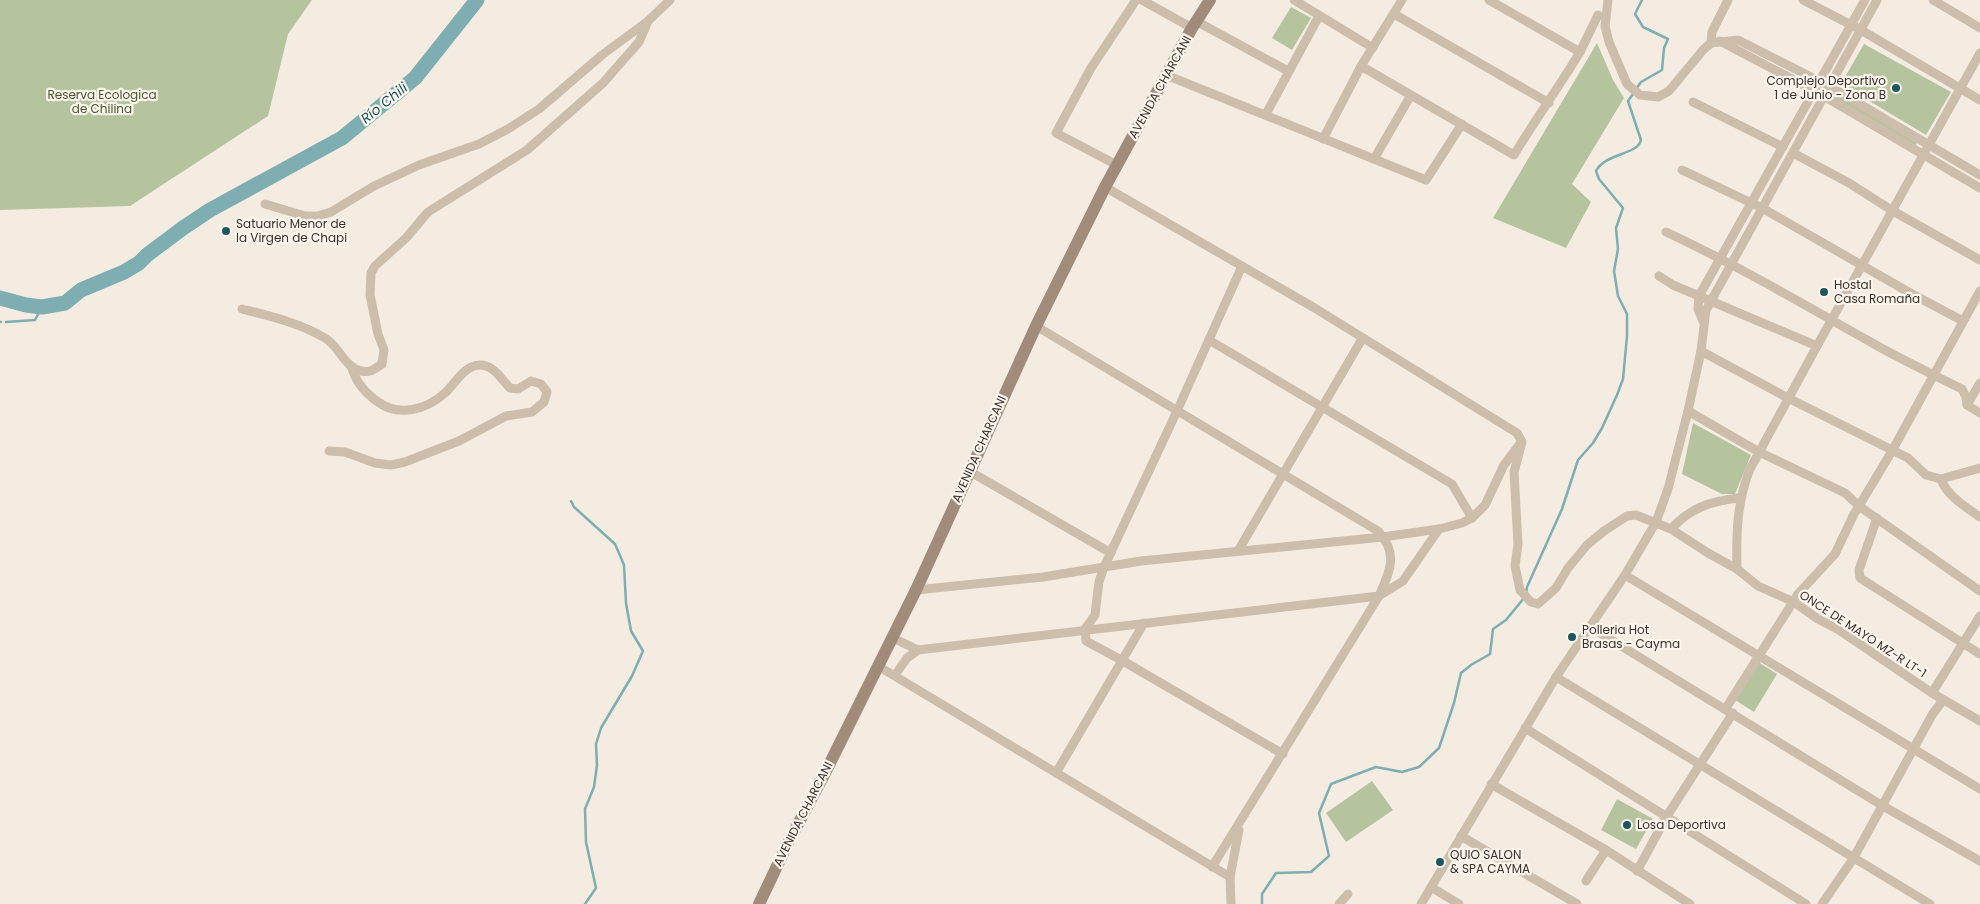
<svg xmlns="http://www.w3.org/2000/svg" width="1980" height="904" font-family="Poppins,sans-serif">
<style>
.green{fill:#b5c49f}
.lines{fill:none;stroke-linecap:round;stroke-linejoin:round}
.stream{stroke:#7eadb2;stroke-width:2.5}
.river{stroke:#7eadb2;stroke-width:15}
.minor{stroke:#cdbdab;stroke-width:9}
.secondary{stroke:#a18c7c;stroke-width:12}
.poi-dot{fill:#1e565e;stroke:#fbf5ed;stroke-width:2}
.labels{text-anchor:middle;stroke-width:4.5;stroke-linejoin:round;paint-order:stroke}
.poi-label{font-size:12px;fill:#3b312a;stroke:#fbf5ed;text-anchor:start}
.street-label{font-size:12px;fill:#3b312a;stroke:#fbf5ed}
.park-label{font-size:12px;fill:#475a2d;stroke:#fbf5ed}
.water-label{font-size:14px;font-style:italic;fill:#1e565e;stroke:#fbf5ed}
</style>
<rect width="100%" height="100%" fill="#f4ece0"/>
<g class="green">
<polygon points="0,0 312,0 288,34 268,116 130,206 0,210"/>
<polygon points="1291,7 1311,18 1292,50 1272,38"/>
<polygon points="1597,43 1613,80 1624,98 1572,184 1591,202 1566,248 1493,218"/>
<polygon points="1864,44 1951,92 1926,135 1841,84"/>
<polygon points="1836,94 1917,143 1915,146 1834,98"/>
<polygon points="1693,423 1751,455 1735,494 1722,494 1682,474"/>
<polygon points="1752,658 1777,674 1754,712 1732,698"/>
<polygon points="1372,781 1393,810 1346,842 1326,813"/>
<polygon points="1617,799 1653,819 1636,849 1601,830"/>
</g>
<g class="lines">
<g class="stream">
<polyline points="1636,89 1641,82 1662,70 1664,48 1668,39 1643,27 1635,14 1642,0"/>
<polyline points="0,322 1,322"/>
<polyline points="6,322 35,320 42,307"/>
<polyline points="571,501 574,507 615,544 624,565 626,603 631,631 643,651 632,676 601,728 596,744 597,765 594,787 585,809 586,842 596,888 585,904"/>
<path d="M1526,593L1527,587L1562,509L1578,460L1593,443L1602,428L1617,395L1623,379L1627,336V314L1618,296L1614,271L1618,249L1616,228L1623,208L1599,179L1596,171C1605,153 1638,155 1641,140L1628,101L1633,94"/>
<polyline points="1262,904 1262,894 1276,873 1311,872 1329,856 1319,813 1331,784 1376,767 1402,772 1419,767 1439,748 1454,703 1461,673 1471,665 1490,654 1493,629 1506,620 1524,598"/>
</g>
<polyline class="river" points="0,298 26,305 42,307 65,303 81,290 124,272 139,263 147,255 183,228 210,210 342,138 415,78 477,0"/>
<g class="minor">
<polyline points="1142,0 1192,28"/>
<polyline points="1294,0 1373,48"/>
<polyline points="1608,0 1605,26 1609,42 1627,84 1640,95 1658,97 1669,91 1703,50 1711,43 1738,40 1829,86 1980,175"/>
<polyline points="1803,0 1861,30 1980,100"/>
<polyline points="1933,0 1980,28"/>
<polyline points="1394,14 1549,103"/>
<polyline points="1196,21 1288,71"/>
<polyline points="1720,41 1824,96 1980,188"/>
<polyline points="1711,43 1712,32 1728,0"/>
<polyline points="1580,52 1598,15"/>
<path d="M1361,66L1514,155C1535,120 1559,87 1580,52L1489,0"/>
<polyline points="1166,75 1426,180 1462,124"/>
<polyline points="1693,102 1783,147"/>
<polyline points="1266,114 1319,16"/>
<polyline points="1323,139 1361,66 1402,0"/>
<polyline points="1793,153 1849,183 1893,211 1980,260"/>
<polyline points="1374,159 1411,95"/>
<polyline points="1117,165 1056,133 1091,68 1136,0"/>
<polyline points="1682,170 1762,208 1912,294 1963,321"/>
<polyline points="1105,187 1313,307 1517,433 1522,442 1514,472 1518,544 1515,566 1520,590 1531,602 1538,604 1556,588 1568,568 1587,545 1604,531 1627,516 1636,515 1671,529 1708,553 1737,569 1758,586 1794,602 1818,619 1839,630 1932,693 1980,721"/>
<polyline points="265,204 305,216 318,216 331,212 374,186 419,165 479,144 508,129 539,109 602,55 648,21 670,0"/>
<path d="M1666,232C1735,264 1801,303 1867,340C1898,358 1930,373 1962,389L1966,397L1967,405"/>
<polyline points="1242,266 1177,411 1104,567 1099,582 1095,615 1085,629 1086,641 1123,661 1283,754"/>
<polyline points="1659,276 1673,285 1817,346 1980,53"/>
<path d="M242,309C270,316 300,323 325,338C339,346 345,368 361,371C370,373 375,369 382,364L384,350L378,334L370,295L371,273L375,266L406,238L428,212L527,150L603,83L639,42L648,21"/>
<polyline points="1703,321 1698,309 1699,296 1865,0"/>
<path d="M1036,326L1378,531C1399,554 1390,571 1379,596L1212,867"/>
<polyline points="1209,340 1452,484 1472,518"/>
<polyline points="1701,351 1788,398 1908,458 1926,475 1941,479 1980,468"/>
<polyline points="1967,405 1980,383"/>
<polyline points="1967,405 1980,413"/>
<polyline points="1688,411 1759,452 1845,493 1859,506 1980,591"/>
<path d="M329,451L345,452L375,463L391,465L405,462L459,441L506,416L532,412L544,402L547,392L541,384L531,381L518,389L510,388C501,379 494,365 480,365C464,365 455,384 445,393C426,410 399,417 378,402C364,392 356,382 351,366"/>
<polyline points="969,471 1111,553"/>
<path d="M1941,479C1945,494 1968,509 1980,517"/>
<polyline points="1877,518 1859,570 1860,578 1980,654"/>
<path d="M1671,529C1690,508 1711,501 1739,498"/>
<polyline points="1238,551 1362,339"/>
<path d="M1737,569C1736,535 1737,501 1750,469L1817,346"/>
<polyline points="1625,575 1980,789"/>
<polyline points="916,590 1043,577 1141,561 1383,537 1439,529 1462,523 1472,518 1485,505 1504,465 1519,445"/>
<polyline points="1590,627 1883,806 1980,861"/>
<polyline points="893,638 918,650"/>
<polyline points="878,666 1230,877"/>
<polyline points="895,675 907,658 918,650 1379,596 1403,581 1439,529"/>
<polyline points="1556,677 1930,904"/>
<polyline points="1932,693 1980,616"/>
<polyline points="1726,708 1798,594 1835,554 1853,516 1892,451 1980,291"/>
<polyline points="1525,728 1806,904"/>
<polyline points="1056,773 1144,623"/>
<polyline points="1491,784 1606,850 1690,904"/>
<polyline points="1461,836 1577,904"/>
<polyline points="1637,871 1667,816 1733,713"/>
<polyline points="1586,881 1606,850"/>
<polyline points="1431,887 1459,904"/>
<polyline points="1231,904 1230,877 1239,830"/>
<polyline points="1339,904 1348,894"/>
<polyline points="1421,904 1556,677 1625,575 1656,522 1668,489 1688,411 1701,351 1706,310 1877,0"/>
<polyline points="1822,904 1853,859 1932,715 1943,700"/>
</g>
<polyline class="secondary" points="759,904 788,843 824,775 916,590 1036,326 1105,187 1192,28 1210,0"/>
</g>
<g class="poi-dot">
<circle cx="1896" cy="88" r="5"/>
<circle cx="226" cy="231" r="5"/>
<circle cx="1824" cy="292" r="5"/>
<circle cx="1572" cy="637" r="5"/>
<circle cx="1627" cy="825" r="5"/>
<circle cx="1440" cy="862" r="5"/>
</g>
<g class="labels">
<g class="poi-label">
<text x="1886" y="85" text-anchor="end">Complejo Deportivo<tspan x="1886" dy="14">1 de Junio - Zona B</tspan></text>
<text x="236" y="228">Satuario Menor de<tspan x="236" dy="14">la Virgen de Chapi</tspan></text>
<text x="1834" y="289">Hostal<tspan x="1834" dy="14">Casa Romaña</tspan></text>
<text x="1582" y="634">Polleria Hot<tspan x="1582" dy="14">Brasas - Cayma</tspan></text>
<text x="1637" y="829">Losa Deportiva</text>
<text x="1450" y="859">QUIO SALON<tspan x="1450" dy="14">&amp; SPA CAYMA</tspan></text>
</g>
<g class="street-label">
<text transform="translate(1160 87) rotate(-61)" y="4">AVENIDA CHARCANI</text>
<text transform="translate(979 449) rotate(-66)" y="4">AVENIDA CHARCANI</text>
<text transform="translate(1863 634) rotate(33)" y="4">ONCE DE MAYO MZ-R LT-1</text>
<text transform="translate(803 814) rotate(-63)" y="4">AVENIDA CHARCANI</text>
</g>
<g class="park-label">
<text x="102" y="99">Reserva Ecologica<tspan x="102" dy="14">de Chilina</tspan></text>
</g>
<g class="water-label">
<text transform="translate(384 103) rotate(-39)" y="5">Río Chili</text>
</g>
</g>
</svg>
